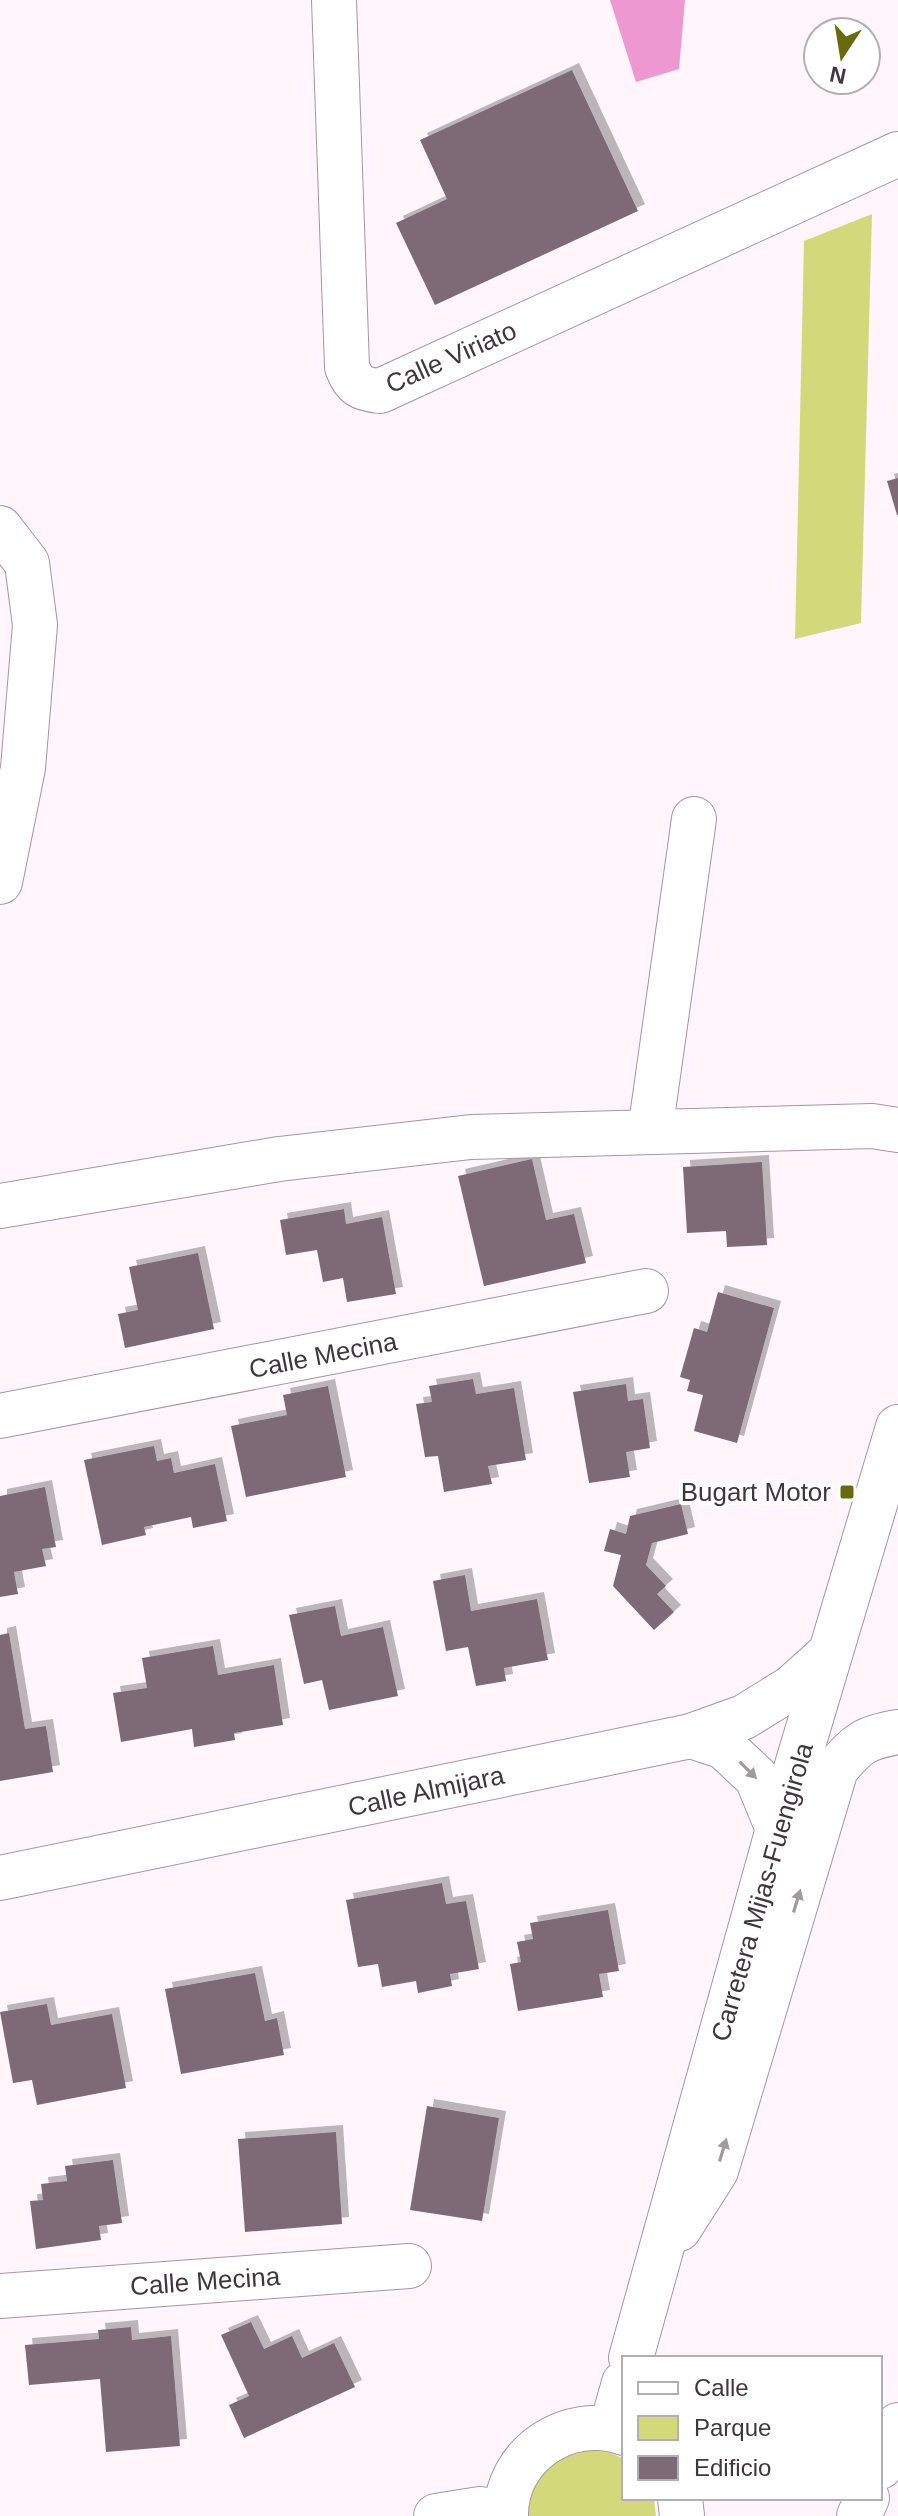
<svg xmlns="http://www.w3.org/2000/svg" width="898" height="2516" font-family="Arial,sans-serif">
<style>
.green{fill:#d2d97b}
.water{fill:#ed98d1}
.building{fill:#7e6a76;filter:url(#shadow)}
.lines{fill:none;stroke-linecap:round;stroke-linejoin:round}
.minor-casing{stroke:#a994a1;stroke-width:46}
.minor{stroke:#fff;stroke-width:44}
.oneway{fill:#a09b9e}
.poi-dot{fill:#676b0d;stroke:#fff;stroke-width:3}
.labels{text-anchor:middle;stroke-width:8;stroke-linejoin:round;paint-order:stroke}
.street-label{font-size:26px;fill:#40373d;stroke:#fff}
.poi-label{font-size:26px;fill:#40373d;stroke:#fff;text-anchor:end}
</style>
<defs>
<filter id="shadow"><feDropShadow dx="7" dy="-7" stdDeviation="0" flood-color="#0004"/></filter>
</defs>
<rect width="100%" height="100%" fill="#fff5fb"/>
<g class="green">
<polygon points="872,214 861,623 795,639 804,241"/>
<path d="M591,2450L611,2453L624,2459V2498H654L656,2516H528C530,2474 552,2458 591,2450Z"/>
</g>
<polygon class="water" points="610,0 685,0 679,69 636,82"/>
<g class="building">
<polygon points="572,70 638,211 435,305 396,223 447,199 420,140"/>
<polygon points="898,478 898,515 897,515 887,481"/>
<polygon points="532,1159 546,1220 574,1214 586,1263 484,1286 458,1176"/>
<polygon points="762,1162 767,1245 727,1247 726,1231 687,1233 683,1167"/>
<polygon points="344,1209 346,1224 382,1217 396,1294 347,1302 343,1278 323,1282 317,1250 286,1255 280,1220"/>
<polygon points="198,1253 214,1329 125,1348 118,1314 138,1310 129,1267"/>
<polygon points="718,1292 774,1308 737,1443 694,1431 703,1395 687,1391 690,1380 680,1377 694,1328 707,1332"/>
<polygon points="473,1379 476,1394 514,1388 526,1460 488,1466 492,1484 444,1492 438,1456 425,1457 416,1404 432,1402 429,1386"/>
<polygon points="626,1384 628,1401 643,1399 650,1448 626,1452 630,1477 589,1483 573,1392"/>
<polygon points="328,1386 346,1477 246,1497 231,1426 287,1415 283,1395"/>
<polygon points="154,1446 157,1461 171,1458 174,1473 215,1464 227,1521 193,1528 191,1517 144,1527 146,1535 102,1545 84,1460"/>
<polygon points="45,1487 56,1547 42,1549 46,1566 14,1572 18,1594 0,1597 0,1496"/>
<polygon points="681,1504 688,1534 652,1543 646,1565 666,1586 657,1594 674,1612 654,1630 613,1586 621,1555 604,1551 610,1529 626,1534 630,1516"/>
<polygon points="465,1575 471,1611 537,1599 548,1660 504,1668 506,1681 476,1686 468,1647 446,1651 433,1581"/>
<polygon points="335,1606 341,1636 383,1627 398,1696 329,1710 322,1680 304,1684 289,1615"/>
<polygon points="9,1633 25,1729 46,1726 53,1772 0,1781 0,1635"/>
<polygon points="213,1646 218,1675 274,1665 283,1725 234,1733 235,1740 194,1747 192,1729 121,1742 113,1693 147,1688 142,1658"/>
<polygon points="442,1883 446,1904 466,1901 479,1969 450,1974 452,1986 418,1993 416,1981 382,1987 378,1964 358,1967 346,1900"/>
<polygon points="608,1910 619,1971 599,1974 603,1997 518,2011 510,1964 521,1962 517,1942 533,1939 530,1923"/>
<polygon points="255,1973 265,2021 277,2018 284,2055 181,2074 165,1989"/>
<polygon points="47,2004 51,2025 112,2014 126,2088 37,2105 32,2080 13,2083 0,2012"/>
<polygon points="427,2106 499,2118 482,2221 410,2210"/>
<polygon points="336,2132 342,2224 245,2232 238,2139"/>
<polygon points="113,2160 122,2223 99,2226 101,2240 36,2249 30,2201 43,2200 41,2184 67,2181 65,2166"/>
<polygon points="251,2322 264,2349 292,2336 302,2358 334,2343 355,2387 244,2438 229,2405 249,2396 221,2335"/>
<polygon points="131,2327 132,2340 171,2336 180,2446 106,2452 100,2379 29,2385 25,2345 99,2339 98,2330"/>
</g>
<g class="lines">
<g class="minor-casing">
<g id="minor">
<path d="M334,0L347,367C354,386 361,389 380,391L898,154"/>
<polyline points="0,528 27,563 35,625 23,768 0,882"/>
<polyline points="650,1132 694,819"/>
<polyline points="0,1206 279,1159 471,1137 872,1126 898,1130"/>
<polyline points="0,1416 646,1291"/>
<polyline points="691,1736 724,1747 757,1778 778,1829"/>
<polyline points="0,1878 691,1736 744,1717 791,1688 830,1653"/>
<path d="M679,2229L716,2171L836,1769C858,1743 864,1738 898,1732"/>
<polyline points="0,2296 409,2266"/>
<polyline points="631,2358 778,1829 898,1427"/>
<polyline points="611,2429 624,2383"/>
<polyline points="880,2467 898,2425"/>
<polyline points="680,2498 682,2516"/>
<polyline points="436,2516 480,2509 506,2512"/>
<path d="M506,2516C505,2455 568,2413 624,2433"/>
<polyline points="859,2516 867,2498"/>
</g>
</g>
<use href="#minor" class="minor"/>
</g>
<defs><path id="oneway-solid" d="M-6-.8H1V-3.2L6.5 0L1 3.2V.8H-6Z" transform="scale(2)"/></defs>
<g class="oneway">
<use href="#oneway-solid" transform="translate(748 1770) rotate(45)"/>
<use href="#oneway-solid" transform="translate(797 1901) rotate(-73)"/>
<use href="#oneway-solid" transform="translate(723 2150) rotate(-73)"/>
</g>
<rect class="poi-dot" x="839" y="1484" width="16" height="16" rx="4"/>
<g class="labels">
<g class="street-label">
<text transform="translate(451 357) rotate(-24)" y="9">Calle Viriato</text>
<text transform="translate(323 1355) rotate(-11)" y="9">Calle Mecina</text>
<text transform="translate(426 1791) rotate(-12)" y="9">Calle Almijara</text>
<text transform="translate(762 1892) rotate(-74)" y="9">Carretera Mijas-Fuengirola</text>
<text transform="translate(205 2281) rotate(-4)" y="9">Calle Mecina</text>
</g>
<g class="poi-label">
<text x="831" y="1501">Bugart Motor</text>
</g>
</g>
<rect x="622" y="2356" width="260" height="144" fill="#ffffff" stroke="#b3afb1" stroke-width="2"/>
<rect x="638" y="2382" width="40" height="12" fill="#ffffff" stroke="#b3afb1" stroke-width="2"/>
<text x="694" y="2396" font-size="24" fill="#40373d">Calle</text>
<rect x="638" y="2416" width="40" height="24" fill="#d2d97b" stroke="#b3afb1" stroke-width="2"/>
<text x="694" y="2436" font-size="24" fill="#40373d">Parque</text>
<rect x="638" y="2456" width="40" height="24" fill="#7e6a76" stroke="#b3afb1" stroke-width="2"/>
<text x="694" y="2476" font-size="24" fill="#40373d">Edificio</text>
<g transform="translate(842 56) rotate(192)"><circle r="38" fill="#ffffff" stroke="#b3afb1" stroke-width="2"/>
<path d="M0-6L14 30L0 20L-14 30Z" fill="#676b0d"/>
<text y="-12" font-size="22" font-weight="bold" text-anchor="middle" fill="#40373d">N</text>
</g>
</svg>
